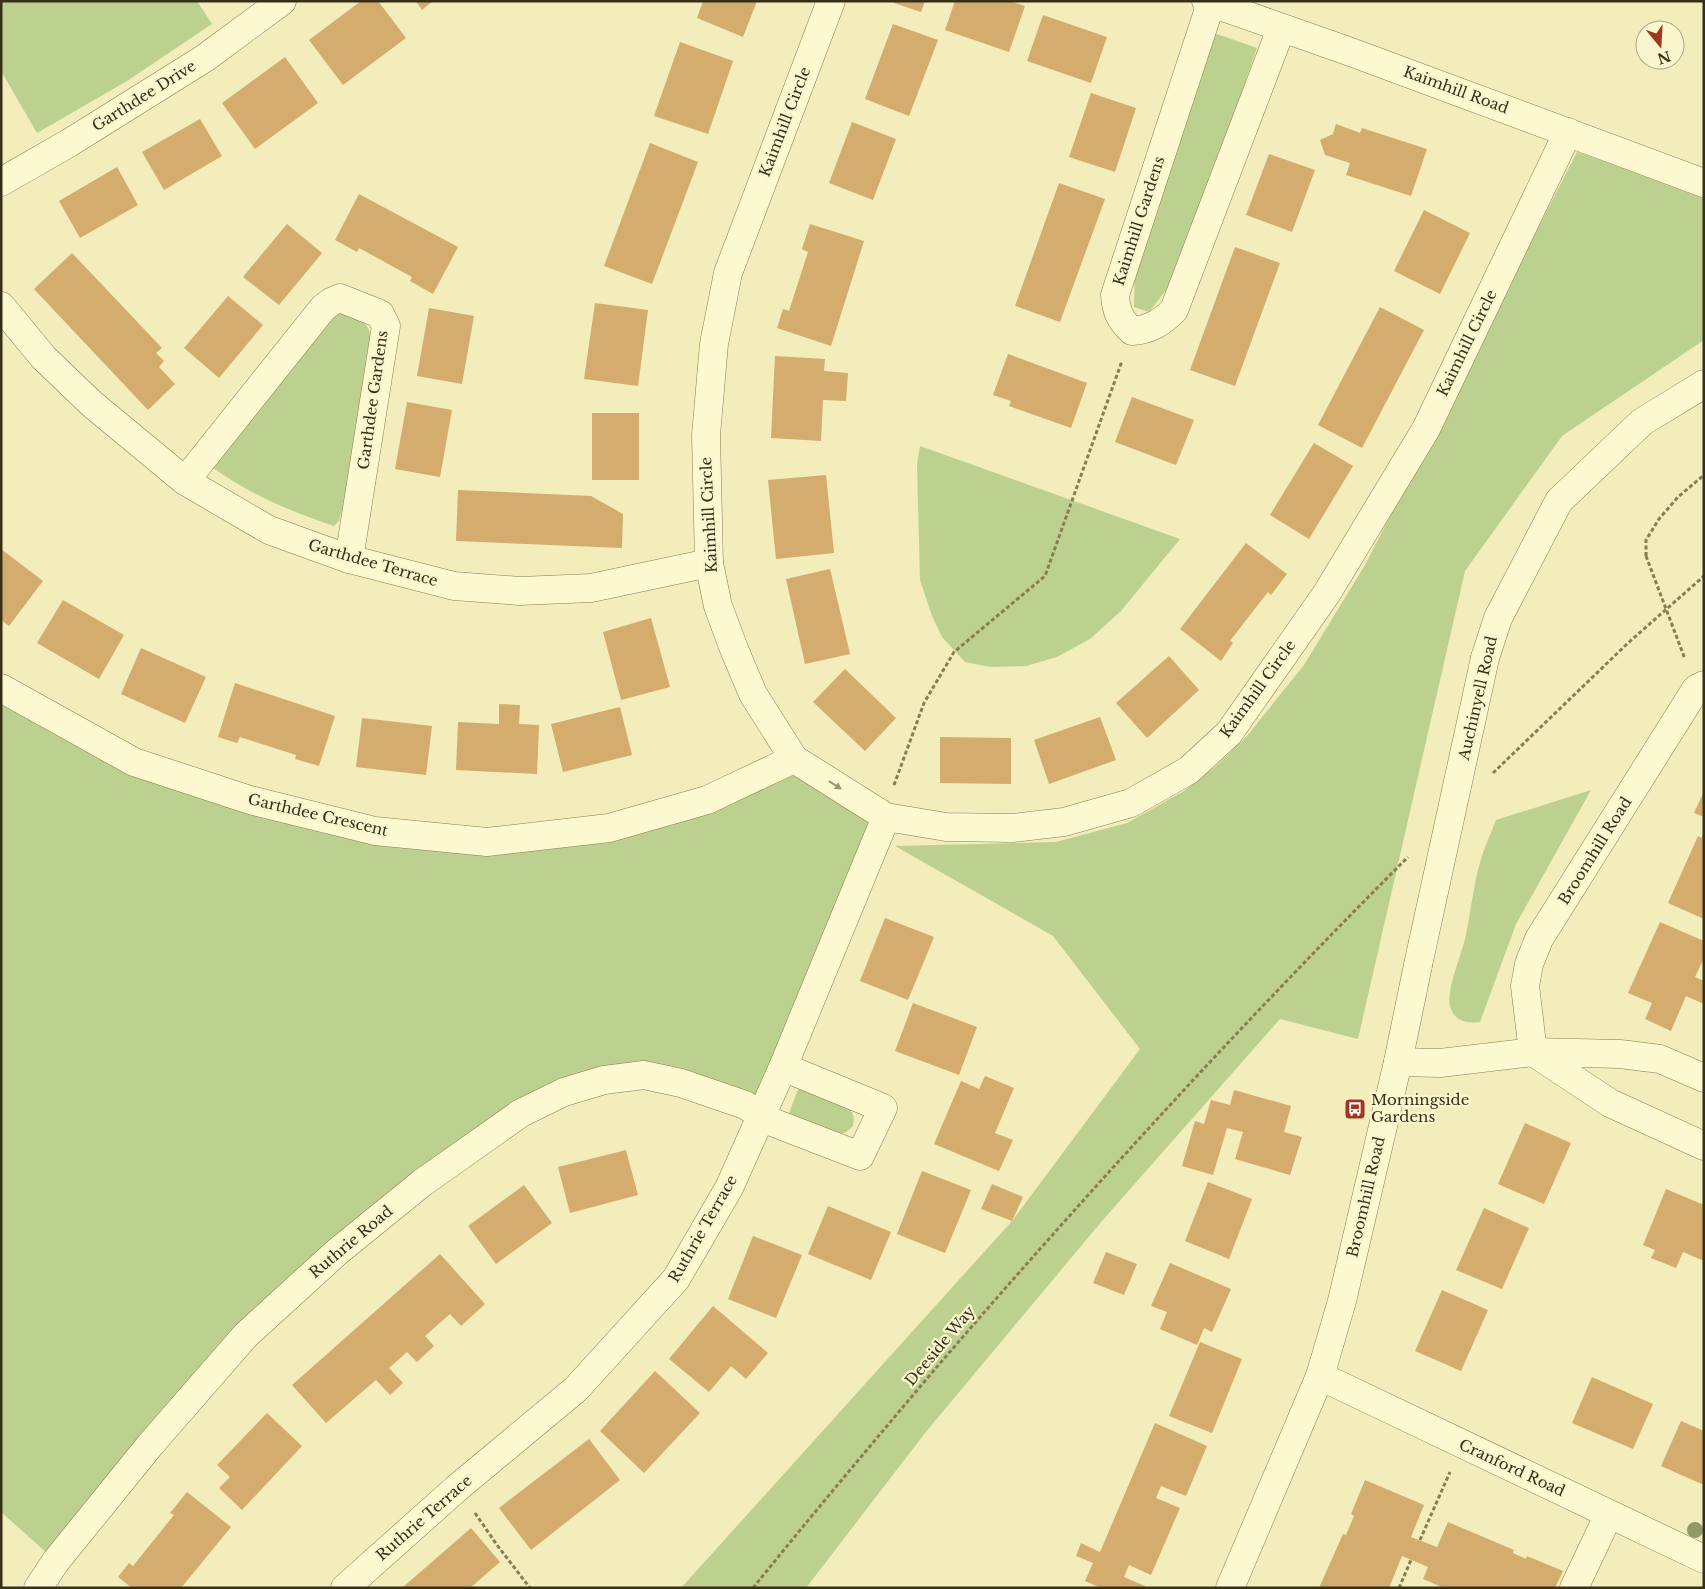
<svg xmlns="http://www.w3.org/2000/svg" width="1705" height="1589" font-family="'Libre Baskerville',serif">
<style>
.green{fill:#bcd18f}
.building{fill:#d4ac6d}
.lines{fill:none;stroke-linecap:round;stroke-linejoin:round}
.minor-casing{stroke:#8b7c53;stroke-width:29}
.path{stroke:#8b7c53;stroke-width:3;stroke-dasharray:4 2.5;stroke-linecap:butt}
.minor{stroke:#fcf8cf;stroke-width:28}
.minor-bridge-casing{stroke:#8b7c53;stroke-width:29;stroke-linecap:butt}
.path-bridge{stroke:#8b7c53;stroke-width:3;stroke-dasharray:4 2.5;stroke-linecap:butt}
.minor-bridge{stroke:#fcf8cf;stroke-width:28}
.tree{fill:#8f9a65}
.oneway{fill:#9a9474}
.labels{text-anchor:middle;stroke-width:4.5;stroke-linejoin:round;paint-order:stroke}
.street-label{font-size:15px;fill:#382f1a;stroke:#f9f5cc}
.poi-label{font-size:15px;fill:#382f1a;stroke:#f9f5cc;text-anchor:start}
</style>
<rect width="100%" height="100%" fill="#f2edbb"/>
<g class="green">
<polygon points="1,1 197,1 212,24 127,81 37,133 1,71"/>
<polygon points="1214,33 1257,48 1178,275 1149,312 1134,307 1135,260"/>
<polygon points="1577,152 1704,196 1704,340 1562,436 1465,571 1358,1039 1280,1019 1102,1221 925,1433 806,1588 681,1588 1012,1221 1140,1049 1053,936 895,846 1056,842 1127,823 1184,791 1216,766 1247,736 1304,665 1365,565"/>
<path d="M342,313C351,317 364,319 368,328C381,352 349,475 343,507L339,521L334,526C289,511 252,495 213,468L215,454L334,315Z"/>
<polygon points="920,446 1180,539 1121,611 1090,639 1057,657 1026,666 990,667 965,662 942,637 932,616 920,580 917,465"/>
<polygon points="1,688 134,762 375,831 609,828 794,759 886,817 761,1115 681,1083 564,1092 337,1252 56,1561 1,1512"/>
<path d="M1591,790L1516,924L1480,1022C1467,1024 1454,1021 1450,1006C1446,992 1461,955 1465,939C1471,913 1473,885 1481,859C1485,846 1491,833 1496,820Z"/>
<polygon points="799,1087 851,1110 854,1118 853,1126 846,1132 838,1135 788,1116"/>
</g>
<g class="building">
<polygon points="361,1 378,1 406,38 343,85 309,40"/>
<polygon points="416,1 433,1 422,10"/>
<polygon points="703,1 757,1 743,37 697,18"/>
<polygon points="894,1 925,1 921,12 894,3"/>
<polygon points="955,1 1010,1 1025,6 1009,52 945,30"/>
<polygon points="1043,15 1107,37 1091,83 1027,61"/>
<polygon points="893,24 938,40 909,116 865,99"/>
<polygon points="680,42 733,61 708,134 654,116"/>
<polygon points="285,57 318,103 255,149 222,103"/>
<polygon points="1091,93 1136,108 1115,172 1069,157"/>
<polygon points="200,119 222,156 164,190 142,152"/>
<polygon points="852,122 896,139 873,200 829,183"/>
<polygon points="1336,124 1360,133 1362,128 1427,149 1411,196 1346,175 1350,163 1325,155 1320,140 1333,134"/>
<polygon points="650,143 698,162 652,284 604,266"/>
<polygon points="1269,154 1315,170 1292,232 1246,215"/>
<polygon points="117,167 138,205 80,238 59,201"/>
<polygon points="1059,183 1105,199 1060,322 1015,306"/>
<polygon points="359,194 458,247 433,294 410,281 412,277 359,248 357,252 335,240"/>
<polygon points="1424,210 1470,233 1440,294 1394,271"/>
<polygon points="287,224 322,253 279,305 243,277"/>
<polygon points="810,224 864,241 831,346 777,328 783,309 789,311 808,252 802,249"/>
<polygon points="1235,247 1280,263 1235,386 1190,370"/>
<polygon points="72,253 162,348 156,353 164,361 159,367 175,384 148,410 34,289"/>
<polygon points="228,296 263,325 219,378 184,348"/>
<polygon points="595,303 648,310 638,386 584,379"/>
<polygon points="1380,307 1424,330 1362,448 1318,425"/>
<polygon points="429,308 474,316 462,384 417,376"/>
<polygon points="1008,354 1087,383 1071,428 1009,406 1011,401 993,395"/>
<polygon points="775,356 825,359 824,371 848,373 846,401 823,400 821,441 771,438"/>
<polygon points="1132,397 1194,420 1176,465 1115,442"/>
<polygon points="407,402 452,410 440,477 395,469"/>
<rect x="592" y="413" width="47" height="67"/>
<polygon points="1314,443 1353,466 1309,539 1270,515"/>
<polygon points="826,475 834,553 776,559 768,480"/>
<polygon points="458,490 591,496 623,514 622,548 456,541"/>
<polygon points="1246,543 1287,574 1271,595 1268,592 1250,615 1230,641 1233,643 1221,661 1180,629"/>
<polygon points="1,549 43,581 9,626 1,620"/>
<polygon points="830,569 850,654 805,664 786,579"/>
<polygon points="63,600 124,635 99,679 37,643"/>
<polygon points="651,618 670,687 621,700 603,632"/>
<polygon points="141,648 206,677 185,723 121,694"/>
<polygon points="1169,656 1199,690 1147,738 1116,703"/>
<polygon points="845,669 896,718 865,751 813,702"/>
<polygon points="235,683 335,716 319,766 295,759 296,755 240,737 237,743 218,737"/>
<polygon points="499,704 520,705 519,724 539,725 537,774 456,770 458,722 499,724"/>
<polygon points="620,707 632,755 563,772 551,724"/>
<polygon points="1100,717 1116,760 1049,784 1034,740"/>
<polygon points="362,718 432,726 426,775 356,767"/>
<polygon points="940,737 1011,738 1011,784 940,783"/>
<polygon points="1704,791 1704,817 1694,813"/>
<polygon points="1704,832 1704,919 1668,903 1698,836 1701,838"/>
<polygon points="885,918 934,937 908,1000 860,981"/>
<polygon points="1660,922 1704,941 1704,958 1695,977 1704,981 1704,1004 1686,996 1671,1031 1645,1019 1652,1003 1628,993"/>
<polygon points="913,1003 977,1027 959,1075 895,1051"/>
<polygon points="985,1076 1014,1088 995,1133 1013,1140 999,1171 934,1144 961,1081 979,1089"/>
<polygon points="1234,1090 1291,1106 1284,1132 1302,1137 1290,1175 1235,1159 1243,1132 1227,1128 1213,1175 1182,1166 1195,1121 1204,1124 1211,1100 1230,1105"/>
<polygon points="1525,1123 1571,1143 1544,1204 1498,1184"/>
<polygon points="626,1150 638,1195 570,1213 558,1167"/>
<polygon points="922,1171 971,1190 945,1253 897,1234"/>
<polygon points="1208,1182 1252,1199 1229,1259 1185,1241"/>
<polygon points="992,1184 1023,1197 1012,1221 981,1209"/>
<polygon points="524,1185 552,1223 496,1264 468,1226"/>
<polygon points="1666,1189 1704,1205 1704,1261 1683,1252 1676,1268 1651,1258 1655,1250 1643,1245"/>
<polygon points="828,1206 891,1232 871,1280 808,1254"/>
<polygon points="1484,1208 1529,1228 1502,1289 1456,1270"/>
<polygon points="753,1236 802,1255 776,1318 728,1299"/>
<polygon points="1106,1252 1137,1264 1124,1295 1093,1283"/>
<polygon points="440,1254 485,1304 461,1326 450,1314 425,1336 434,1346 417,1362 407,1352 389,1368 403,1383 390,1395 376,1380 326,1423 292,1385"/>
<polygon points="1170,1263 1231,1289 1212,1332 1204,1328 1197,1345 1160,1329 1167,1312 1151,1306"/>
<polygon points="1442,1290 1488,1310 1461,1371 1415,1351"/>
<polygon points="713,1306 768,1353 746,1379 731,1366 709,1392 669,1359"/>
<polygon points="1200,1342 1242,1359 1212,1433 1169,1416"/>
<polygon points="655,1371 700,1413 644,1473 600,1431"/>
<polygon points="1592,1377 1653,1404 1633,1449 1572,1423"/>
<polygon points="267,1413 302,1446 242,1510 219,1488 230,1477 217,1465"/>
<polygon points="1681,1421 1704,1431 1704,1485 1661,1466"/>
<polygon points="1155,1423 1207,1446 1186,1496 1161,1486 1156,1498 1180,1508 1151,1575 1129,1565 1124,1577 1145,1586 1145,1588 1101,1588 1085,1581 1093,1563 1076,1556 1081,1543 1100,1552"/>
<polygon points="589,1439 620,1480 531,1550 499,1508"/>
<polygon points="1365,1480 1424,1505 1411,1537 1437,1547 1448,1522 1514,1550 1513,1553 1526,1559 1527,1556 1563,1571 1555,1588 1444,1588 1423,1579 1428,1567 1402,1556 1389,1588 1319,1588 1343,1534 1346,1535 1354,1516 1351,1514"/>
<polygon points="187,1492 231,1527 181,1588 132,1588 118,1577 129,1563 133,1566 174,1515 170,1513"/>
<polygon points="471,1528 500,1562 470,1588 402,1588"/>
</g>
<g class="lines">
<g class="minor-casing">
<g id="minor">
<polyline points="831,1 728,273 714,344 706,435 709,563 718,606 734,649 753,694 794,759 886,817 946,827 1012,828 1064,822 1131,803 1189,770 1229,733 1327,593 1426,429 1568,132"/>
<polyline points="1206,1 1348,51 1704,183"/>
<path d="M1211,3L1115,295C1116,311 1120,320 1132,331C1150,330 1162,322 1174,310L1281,29"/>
<polyline points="1,182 69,143 205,58 282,1"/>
<polyline points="1,306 44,358 92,404 185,481 269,530 349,559 454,586 520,591 591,588 709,563"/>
<polyline points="185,481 323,308 331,302 340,298 380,314 386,326 349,559"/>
<polyline points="1485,658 1498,618 1559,501 1642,422 1704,384"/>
<polyline points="1,688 134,762 250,800 375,831 487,842 609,828 707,800 794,759"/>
<polyline points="1533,1052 1610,1103 1704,1146"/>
<polyline points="1533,1052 1620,1054 1660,1059 1704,1078"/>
<polyline points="1398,1062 1440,1063 1533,1052 1525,986 1529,964 1539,939 1696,689 1704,685"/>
<polyline points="1320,1376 1704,1559"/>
<polyline points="38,1588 56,1561 150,1445 246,1335 337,1252 422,1183 521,1113 564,1092 604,1080 644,1075 681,1083 745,1105 772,1122 860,1156 883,1108 783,1067"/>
<polyline points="345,1588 457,1488 576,1389 676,1279 729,1188 783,1067 886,817"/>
<polyline points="1230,1588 1320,1376 1342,1301 1398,1062 1418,965"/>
<polyline points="1574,1588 1609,1514"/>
</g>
</g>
<g class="path">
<polyline points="1646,556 1646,540 1659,519 1678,497 1704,475"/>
<polyline points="1493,773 1628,643 1704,576"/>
<polyline points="894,785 924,703 954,652 1045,576 1122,361"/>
<polyline points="475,1513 497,1545 530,1588"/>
<polyline points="1420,1540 1450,1472"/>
<path d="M753,1588C811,1516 870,1446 930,1375C1083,1197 1242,1023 1408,857"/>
<polyline points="1399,1588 1411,1560"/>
</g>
<use href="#minor" class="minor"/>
<g class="minor-bridge-casing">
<polyline id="minor-bridge" points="1418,965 1485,658"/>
</g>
<polyline class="path-bridge" points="1646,556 1685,659"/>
<use href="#minor-bridge" class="minor-bridge"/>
</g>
<circle class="tree" cx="1695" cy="1530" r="8"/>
<defs><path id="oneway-solid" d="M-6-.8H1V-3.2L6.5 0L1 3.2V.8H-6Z" transform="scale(1.25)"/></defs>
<use class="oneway" href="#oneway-solid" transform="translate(835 785) rotate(32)"/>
<defs>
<g id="bus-square" transform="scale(1.125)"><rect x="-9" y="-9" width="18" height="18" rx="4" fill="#a0361d" stroke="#f9f5cc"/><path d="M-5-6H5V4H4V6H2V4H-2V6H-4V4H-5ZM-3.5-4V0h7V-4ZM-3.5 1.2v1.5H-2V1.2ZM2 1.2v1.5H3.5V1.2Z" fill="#fff"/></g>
</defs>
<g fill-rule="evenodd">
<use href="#bus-square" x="1355" y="1109"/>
</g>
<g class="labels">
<g class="street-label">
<text transform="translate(1456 90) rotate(20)" y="5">Kaimhill Road</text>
<text transform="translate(144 96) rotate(-32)" y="5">Garthdee Drive</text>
<text transform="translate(785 122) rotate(-69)" y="5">Kaimhill Circle</text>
<text transform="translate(1139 221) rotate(-72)" y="5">Kaimhill Gardens</text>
<text transform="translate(1467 343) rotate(-64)" y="5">Kaimhill Circle</text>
<text transform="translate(373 400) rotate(-82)" y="5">Garthdee Gardens</text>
<text transform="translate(709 515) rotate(-93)" y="5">Kaimhill Circle</text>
<text transform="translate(373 563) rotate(16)" y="5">Garthdee Terrace</text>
<text transform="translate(1258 689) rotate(-54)" y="5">Kaimhill Circle</text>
<text transform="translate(1478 698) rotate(-77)" y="5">Auchinyell Road</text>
<text transform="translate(318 815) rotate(13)" y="5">Garthdee Crescent</text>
<text transform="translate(1595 851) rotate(-58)" y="5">Broomhill Road</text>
<text transform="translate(1366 1197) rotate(-77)" y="5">Broomhill Road</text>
<text transform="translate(703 1229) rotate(-60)" y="5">Ruthrie Terrace</text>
<text transform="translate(351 1242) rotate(-40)" y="5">Ruthrie Road</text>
<text transform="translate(940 1346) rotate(-50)" y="5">Deeside Way</text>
<text transform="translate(1512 1468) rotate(25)" y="5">Cranford Road</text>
<text transform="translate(424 1518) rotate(-41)" y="5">Ruthrie Terrace</text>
</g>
<g class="poi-label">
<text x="1371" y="1105">Morningside<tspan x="1371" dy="17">Gardens</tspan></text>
</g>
</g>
<rect width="1705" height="1589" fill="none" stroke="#382f1a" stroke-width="5"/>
<g transform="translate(1660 45) rotate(162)"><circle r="24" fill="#f9f5cc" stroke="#aca685"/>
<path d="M0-4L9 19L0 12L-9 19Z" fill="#a0361d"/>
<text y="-8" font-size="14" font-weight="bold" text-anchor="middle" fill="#382f1a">N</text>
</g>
</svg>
